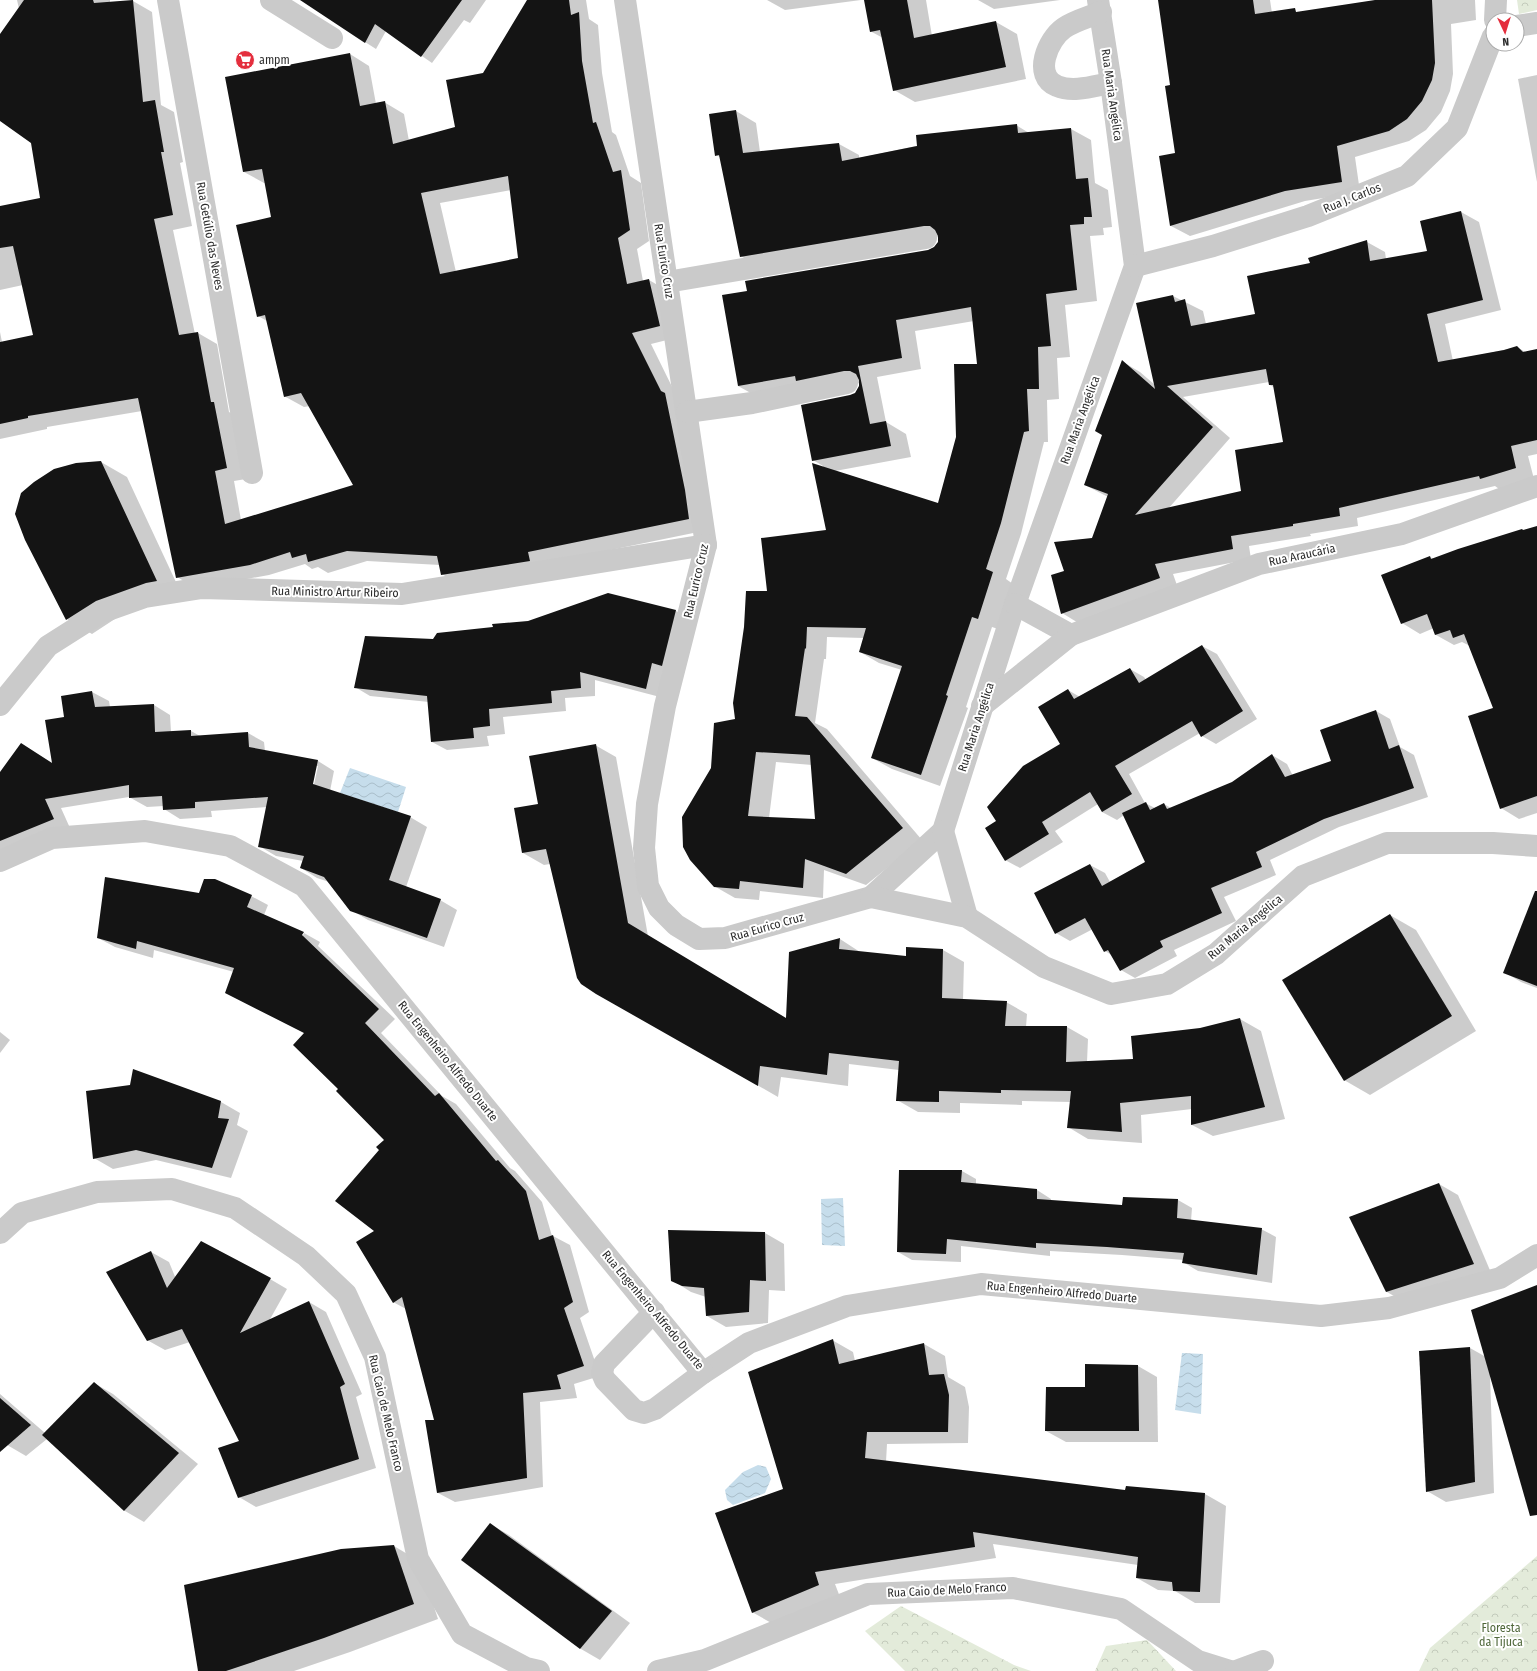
<svg xmlns="http://www.w3.org/2000/svg" width="1537" height="1671" font-family="'Fira Sans Condensed',sans-serif">
<style>
.forest{fill:url(#forest-crowns)}
.water{fill:url(#water-waves)}
.shadow{fill:#0003;fill-rule:evenodd}
.building{fill:#141414;fill-rule:evenodd}
.lines{fill:none;stroke-linecap:round;stroke-linejoin:round}
.minor{stroke:#cacaca;stroke-width:22}
.labels{text-anchor:middle;stroke-width:4;stroke-linejoin:round;paint-order:stroke}
.poi-label{font-size:12px;fill:#2d2d2d;stroke:#fff;text-anchor:start}
.street-label{font-size:12px;fill:#2d2d2d;stroke:#fff}
.park-label{font-size:12px;fill:#50683b;stroke:#fff}
</style>
<defs>
<pattern id="forest-crowns" width="20" height="18" patternUnits="userSpaceOnUse"><rect width="20" height="18" fill="#e3ebda"/><path d="M2 6a3 3 0 1 1 6 0M12 15a3 3 0 1 1 6 0" fill="none" stroke="#c3cabb"/></pattern>
<pattern id="water-waves" width="16" height="10" patternUnits="userSpaceOnUse"><rect width="16" height="10" fill="#c6ddeb"/><path d="M0 5q4-4 8 0t8 0" fill="none" stroke="#aabeca"/></pattern>
</defs>
<rect width="100%" height="100%" fill="#fff"/>
<g class="forest">
<polygon points="1517,0 1537,0 1537,10 1519,14"/>
<polygon points="1537,1556 1537,1671 1419,1671 1430,1648"/>
<polygon points="901,1606 1014,1665 1031,1671 905,1671 865,1631"/>
<polygon points="1147,1640 1176,1671 1095,1671 1106,1646"/>
</g>
<g class="water">
<polygon points="350,768 406,787 398,812 340,793"/>
<polygon points="843,1198 845,1246 822,1245 821,1199"/>
<polygon points="1182,1353 1203,1354 1201,1414 1175,1410"/>
<polygon points="758,1465 766,1467 771,1479 765,1493 733,1505 727,1500 725,1490 743,1472"/>
</g>
<g class="shadow">
<path d="M17,0H110V3L133,1L152,12L161,105L174,112L183,162L180,163L192,226L173,230L195,334L198,333L217,344L229,412L233,414L246,479L234,481L241,520L355,486L310,406L304,407L284,396L267,321L258,316L272,218L266,183H264L244,172L226,78L350,54L369,66L376,104L384,102L404,114L409,141L456,128L484,74L529,0H586L589,19L598,25L602,73L612,132L616,135L630,176L641,183L649,241L637,249L643,281L649,280L668,291L679,337L651,344L680,403L708,530L547,563L461,586L442,574L440,565L367,561L328,573L318,567L312,569L305,564L269,575L196,588L177,577L142,411L47,427V429L0,439V332L2,342L34,336L23,285L0,290V207L41,199L32,142L0,120V35L19,9ZM511,190L519,259L456,272L440,203Z"/>
<polygon points="331,0 486,0 470,23 464,20 432,63 386,31 376,49 365,42"/>
<polygon points="767,0 861,0 785,10"/>
<polygon points="865,0 926,0 932,36 996,22 1017,34 1026,79 915,102 894,90 883,38 870,31"/>
<polygon points="978,0 1060,0 994,9"/>
<polygon points="1159,0 1270,0 1288,120 1375,0 1475,0 1476,20 1451,24 1453,74 1450,91 1441,112 1426,130 1409,141 1355,157 1360,192 1305,201 1190,236 1171,226 1176,154 1171,86"/>
<polygon points="1537,75 1537,182 1518,79"/>
<path d="M736,111L756,123L760,152L839,144L859,155V158L1016,125L1029,133L1071,129L1091,140L1095,183L1108,190L1112,227L1103,228L1104,235L1090,236L1097,301L1065,305L1070,357L1057,358L1059,399L1047,400L1048,442H1044L1021,534L1006,579L1013,584L998,629L992,627L966,707L968,708L940,786L892,769L872,758L902,670L879,663L860,652L864,638L827,637L826,659H824L815,723L827,729L922,840L866,885L824,870L823,898L760,891L759,900L735,898L714,886L712,768L736,720L768,592L827,531L823,466L813,460L850,396L856,393L860,387V383L817,392L758,397L738,386L748,291L929,251L935,248L939,242V237L760,268L741,256L720,157L716,155ZM974,321L978,365L939,504L835,471L911,457L906,434L886,422L877,377L921,369L915,331ZM776,762L812,765L817,820L769,818Z"/>
<path d="M1461,212L1479,222L1501,310L1445,324L1453,361L1517,347L1537,359V454L1528,456L1534,479L1499,489L1495,486L1357,518L1358,526L1310,534L1311,536L1249,546L1251,559L1173,574L1178,588L1080,624L1062,613L1065,571L1093,539L1108,497L1085,485L1103,434L1123,362L1140,372L1155,385L1173,296L1203,311L1206,324L1256,315L1311,264L1367,242L1385,252L1386,259L1429,252L1421,221ZM1269,382L1270,385L1275,388L1284,443L1242,492L1168,509L1230,438L1183,397Z"/>
<polygon points="101,462 127,477 182,595 121,615 92,634 67,619"/>
<polygon points="1537,527 1537,813 1519,819 1501,808 1494,708 1470,646 1462,642 1454,645 1436,635 1434,628 1420,634 1402,623 1430,557 1434,559"/>
<polygon points="608,594 676,611 691,620 660,697 595,680 595,696 565,698 566,711 503,717 505,734 487,736 489,746 447,750 432,742 429,702 370,696 355,687 433,640 529,622"/>
<polygon points="1202,646 1217,654 1257,719 1216,744 1202,736 1200,733 1129,774 1145,803 1155,808 1164,804 1171,808 1232,783 1272,755 1287,764 1293,776 1332,762 1376,711 1390,719 1400,747 1414,755 1428,797 1339,827 1270,860 1276,875 1224,897 1236,921 1174,950 1177,956 1135,978 1121,970 1113,956 1105,951 1093,929 1070,941 1056,933 1036,894 1090,865 1105,873 1110,882 1146,862 1124,815 1117,820 1102,812 1098,804 1055,831 1063,842 1020,868 1005,860 997,822 1061,744 1068,690 1080,697 1130,669 1144,677 1146,680"/>
<path d="M92,692L109,701L110,707L154,705L170,715L171,732L191,731L200,736L248,733L264,742L265,751L318,761L334,771L330,791L410,817L427,827L406,887L440,900L457,910L444,947L368,920L351,910L329,882L317,878L301,868L303,861L276,856L259,846L267,807L211,811L212,817L180,819L164,809V806L147,807L129,797L61,808L70,828L0,857V774L37,754L54,764L66,718L62,697ZM316,766H318L313,789H311Z"/>
<polygon points="595,745 616,757 648,936 787,1019 840,939 860,952 907,957 907,948 943,950 964,962 963,1000 1006,1002 1027,1014 1026,1027 1067,1027 1088,1039 1087,1062 1135,1060 1200,1029 1240,1019 1261,1031 1285,1119 1213,1136 1192,1125 1192,1109 1141,1115 1142,1143 1088,1139 1068,1127 1071,1102 1022,1101 1022,1105 960,1103 960,1113 918,1112 897,1100 899,1070 849,1064 848,1086 781,1077 778,1097 597,993 550,864 544,865 523,853 539,805"/>
<polygon points="200,894 251,896 268,905 264,915 302,933 301,940 304,933 320,942 318,946 395,1019 381,1033 442,1096 456,1104 510,1168 515,1171 542,1202 552,1236 553,1236 570,1245 589,1312 580,1318 600,1376 574,1384 577,1398 540,1402 543,1487 455,1502 438,1493 435,1421 406,1309 393,1302 376,1231 385,1140 339,1089 305,1033 226,993 234,972 154,950 153,958 115,947 98,938"/>
<polygon points="1537,898 1537,988 1521,982 1504,972"/>
<polygon points="1390,915 1416,930 1476,1031 1370,1095 1344,1080"/>
<polygon points="0,1032 10,1040 0,1053"/>
<polygon points="221,1102 240,1113 237,1125 248,1131 231,1178 156,1160 113,1169 94,1158"/>
<polygon points="900,1171 962,1171 976,1179 976,1185 1037,1190 1051,1199 1051,1201 1123,1206 1124,1198 1178,1200 1192,1208 1191,1221 1261,1229 1276,1237 1272,1283 1198,1271 1183,1262 1184,1260 1122,1255 1050,1251 1050,1256 961,1246 961,1262 912,1260 898,1252"/>
<polygon points="1439,1184 1458,1195 1492,1275 1406,1303 1387,1292 1350,1217"/>
<polygon points="669,1231 765,1233 784,1244 785,1291 769,1290 768,1323 726,1327 707,1316 706,1297 691,1292 672,1280"/>
<polygon points="151,1252 169,1262 176,1279 270,1279 287,1289 269,1321 309,1302 326,1312 362,1394 356,1397 376,1468 256,1507 239,1497 240,1441 190,1342 165,1350 147,1340"/>
<polygon points="1537,1286 1537,1490 1490,1375 1494,1493 1446,1502 1427,1491 1470,1348 1486,1357"/>
<polygon points="832,1340 853,1352 855,1361 924,1344 945,1356 948,1377 965,1387 969,1407 968,1443 887,1444 886,1462 1126,1491 1205,1494 1226,1506 1220,1603 1195,1603 1175,1591 1158,1590 1137,1578 1138,1565 993,1544 996,1558 835,1584 840,1597 773,1624 752,1612 784,1490"/>
<polygon points="1138,1366 1157,1377 1158,1442 1066,1442 1046,1431 1086,1388"/>
<polygon points="94,1383 113,1394 198,1464 144,1522 125,1511 47,1439 26,1456 2,1442 0,1444 0,1394 45,1433"/>
<polygon points="490,1524 509,1535 630,1623 600,1660 581,1649 463,1560"/>
<polygon points="394,1546 419,1561 438,1619 350,1652 294,1671 199,1671"/>
</g>
<g class="building">
<path d="M24,0H93L94,3L133,0L143,102L155,100L164,152H161L173,215L154,219L179,335L198,332L211,402H214L227,468L215,471L225,524L353,485L301,393L284,397L265,315L257,317L236,225L271,217L262,169L243,172L225,77L350,53L360,106L385,101L393,144L455,127L446,80L483,73L527,0H569L571,15L579,12L582,61L593,123L596,122L613,172L621,170L630,230L618,238L627,284L649,279L660,326L632,333L661,391L665,393L685,490L689,519L528,552L530,561L441,575L437,556L347,551L308,562L306,554L292,558L290,552L250,565L176,578L138,398L28,416V418L0,424V342L33,335L13,246L0,248V206L40,198L31,143L0,121V34ZM508,176L518,258L440,274L421,193Z"/>
<polygon points="300,0 462,0 421,57 375,24 365,43"/>
<polygon points="864,0 907,0 914,38 996,21 1006,67 893,91 880,30 870,32"/>
<polygon points="1158,0 1253,0 1255,14 1295,8 1296,12 1375,0 1432,0 1435,63 1432,80 1422,101 1407,119 1389,131 1337,146 1342,182 1285,191 1170,226 1159,156 1175,153 1165,86 1170,85"/>
<path d="M736,110L743,153L839,143L842,161L917,146L916,135L1017,124L1018,133L1071,128L1076,179L1088,178L1092,217H1084V224L1070,225L1077,290L1046,294L1051,346L1038,347L1039,389H1027L1029,431L1024,432L1001,523L986,569L993,572L978,619L972,617L946,695L948,696L921,775L871,758L902,666L859,652L866,628L807,627L806,649L805,648L795,716L807,717L903,828L846,874L805,859L803,888L740,881L739,889L714,887L690,860L683,847L682,817L711,768L714,723L735,719L733,703L744,627L746,591H767L761,538L826,530L812,463L938,503L956,437L954,364H977L971,307L896,320L902,358L858,366L870,424L886,421L891,446L812,461L801,405L850,395L855,393L859,386V380L856,374L850,371H844L796,381L795,376L738,386L722,295L747,291L745,281L928,250L934,247L938,242V236L935,230L930,226H924L740,257L719,155L715,156L709,114ZM756,752L810,755L815,819L748,816Z"/>
<path d="M1461,211L1483,300L1427,314L1438,362L1504,350L1517,346L1523,352L1537,349V440L1511,446L1516,468L1480,479L1479,476L1339,508L1340,516L1293,524V526L1231,536L1233,549L1155,564L1160,578L1061,614L1051,575L1064,571L1054,542L1092,538L1108,494L1084,485L1102,435L1095,431L1122,360L1155,389L1136,303L1173,295L1175,302L1185,299L1191,326L1255,314L1247,276L1310,263L1308,258L1367,240L1370,261L1427,251L1420,221ZM1266,369L1269,385H1273L1283,442L1235,450L1241,491L1135,515L1213,427L1167,386Z"/>
<polygon points="101,461 157,581 146,583 96,601 66,620 25,540 15,514 21,493 34,482 54,469 76,463"/>
<polygon points="1537,526 1537,796 1500,809 1468,716 1493,708 1464,634 1453,638 1450,630 1435,635 1427,614 1401,624 1381,575 1430,556 1431,559 1458,549 1522,529 1523,530"/>
<polygon points="608,593 676,610 662,666 652,663 646,689 580,672 581,688 551,691 552,703 489,709 490,726 473,728 474,738 431,742 427,696 354,688 365,636 433,639 437,633 493,627 492,624 528,621"/>
<polygon points="1202,645 1243,711 1201,737 1192,721 1115,766 1132,794 1102,812 1090,792 1042,822 1049,834 1005,861 985,828 996,821 987,807 1023,766 1060,744 1038,707 1068,689 1074,699 1130,668 1139,683"/>
<polygon points="92,691 95,707 154,704 155,732 191,730 191,736 248,732 249,747 318,760 313,784 411,816 389,880 441,899 427,938 350,911 324,877 300,868 304,856 258,847 268,797 195,802 195,808 163,810 162,796 129,798 129,785 45,799 54,819 0,841 0,772 21,743 52,763 45,720 64,717 61,696"/>
<polygon points="1376,710 1389,749 1399,745 1414,788 1324,819 1256,852 1262,867 1211,888 1222,913 1160,941 1163,947 1120,971 1108,950 1104,952 1085,918 1055,934 1034,893 1090,864 1102,886 1145,862 1122,813 1146,802 1150,810 1164,803 1167,809 1232,782 1272,754 1285,777 1331,761 1320,730"/>
<polygon points="596,744 628,923 786,1018 789,952 840,938 839,949 906,956 906,947 943,949 942,998 1007,1001 1005,1026 1067,1026 1066,1062 1133,1059 1131,1036 1200,1028 1240,1018 1265,1107 1191,1125 1191,1096 1120,1103 1122,1132 1067,1128 1071,1091 1001,1090 1001,1093 939,1091 939,1102 896,1101 899,1061 829,1053 827,1075 760,1066 758,1086 596,994 581,984 577,978 546,849 522,853 514,808 538,804 529,756"/>
<polygon points="105,877 199,893 204,879 215,879 252,895 247,907 304,932 302,935 379,1009 365,1023 435,1096 439,1093 496,1161 498,1160 526,1191 539,1240 553,1235 573,1302 564,1308 584,1366 557,1375 561,1389 523,1393 527,1478 437,1493 425,1420 434,1420 402,1297 393,1303 356,1242 374,1231 335,1201 379,1150 376,1147 384,1140 336,1091 338,1089 293,1045 304,1033 225,993 234,968 137,941 136,949 97,938"/>
<polygon points="1535,891 1537,891 1537,986 1503,973"/>
<polygon points="1390,914 1452,1016 1344,1081 1282,980"/>
<polygon points="133,1069 221,1101 218,1118 229,1119 212,1168 136,1150 93,1159 86,1091 130,1085"/>
<polygon points="899,1170 962,1170 961,1182 1037,1189 1037,1199 1122,1205 1123,1197 1178,1199 1177,1218 1262,1228 1257,1275 1182,1263 1184,1253 1107,1247 1036,1243 1036,1248 947,1239 946,1254 897,1252"/>
<polygon points="1439,1183 1474,1264 1386,1292 1349,1217"/>
<polygon points="668,1230 765,1232 766,1281 750,1280 749,1312 706,1316 704,1288 682,1286 671,1281"/>
<polygon points="201,1241 271,1278 240,1333 309,1301 345,1384 340,1387 359,1459 238,1498 218,1448 239,1441 182,1329 147,1341 106,1272 151,1251 167,1288"/>
<polygon points="1537,1285 1537,1515 1530,1516 1471,1310"/>
<polygon points="833,1339 839,1364 924,1343 929,1375 944,1374 949,1395 948,1432 867,1432 865,1458 1125,1490 1126,1486 1205,1493 1200,1592 1173,1591 1172,1582 1136,1578 1138,1557 973,1532 975,1547 815,1572 819,1585 752,1613 715,1513 783,1489 748,1372"/>
<polygon points="1470,1347 1475,1482 1426,1492 1419,1351"/>
<polygon points="1085,1364 1138,1365 1139,1431 1045,1431 1046,1387 1085,1387"/>
<polygon points="94,1382 179,1453 124,1511 42,1435"/>
<polygon points="0,1398 31,1425 0,1452"/>
<polygon points="490,1523 612,1611 580,1649 461,1560"/>
<polygon points="394,1545 414,1604 324,1638 226,1671 198,1671 184,1585 341,1549"/>
</g>
<g class="lines">
<g class="minor">
<polyline points="168,0 252,473"/>
<polyline points="271,0 332,38"/>
<polyline points="625,0 706,545 665,706 647,804 644,848 648,886 659,908 676,925 699,939 725,938 871,897 943,831 1015,604 1135,266 1111,83 1098,0"/>
<path d="M1101,12C1089,17 1074,21 1064,28C1048,39 1032,76 1057,86C1073,93 1094,86 1111,83"/>
<polyline points="1495,20 1496,0"/>
<polyline points="1517,26 1537,23"/>
<polyline points="1135,266 1213,246 1308,216 1407,176 1457,128 1493,36"/>
<polyline points="667,282 926,238"/>
<polyline points="687,412 752,403 847,383"/>
<polyline points="1015,604 1071,635"/>
<polyline points="0,705 48,646 100,613 145,597 202,588 402,594 706,545"/>
<polyline points="982,706 1071,635 1259,564 1402,534 1537,486"/>
<polyline points="943,831 967,917"/>
<polyline points="0,861 52,838 145,831 230,846 304,886 703,1373 749,1343 847,1306 981,1284 1321,1316 1389,1308 1500,1278 1537,1255"/>
<polyline points="871,897 967,917 1044,967 1111,994 1167,984 1216,954 1303,876 1387,843 1493,843 1537,846"/>
<polyline points="0,1233 22,1213 97,1192 172,1189 235,1208 306,1256 346,1294 375,1357 418,1559 462,1634 526,1668 539,1671"/>
<polyline points="654,1312 604,1364 602,1373 605,1380 634,1410 644,1413 655,1409 703,1373"/>
<polyline points="658,1671 705,1660 868,1594 1013,1588 1121,1609 1198,1661 1230,1671"/>
<polyline points="1236,1671 1263,1661"/>
</g>
</g>
<defs>
<g id="supermarket-disc" transform="scale(1)"><circle r="9.5" fill="#e42e3d" stroke="#fff"/><path d="M-6-5.5h2.5l.6 2H6L4.5 2H-2.5L-4.4-4H-6ZM-1.5 3.2a1.3 1.3 0 1 0 .1 0ZM3 3.2a1.3 1.3 0 1 0 .1 0Z" fill="#fff"/></g>
</defs>
<g fill-rule="evenodd">
<use href="#supermarket-disc" x="245" y="60"/>
</g>
<g class="labels">
<g class="poi-label">
<text x="259" y="64">ampm</text>
</g>
<g class="street-label">
<text transform="translate(1112 95) rotate(82)" y="4">Rua Maria Angélica</text>
<text transform="translate(1352 198) rotate(-22)" y="4">Rua J. Carlos</text>
<text transform="translate(210 236) rotate(80)" y="4">Rua Getúlio das Neves</text>
<text transform="translate(664 261) rotate(81)" y="4">Rua Eurico Cruz</text>
<text transform="translate(1080 420) rotate(-70)" y="4">Rua Maria Angélica</text>
<text transform="translate(1302 555) rotate(-12)" y="4">Rua Araucária</text>
<text transform="translate(696 581) rotate(-77)" y="4">Rua Eurico Cruz</text>
<text transform="translate(335 592) rotate(1)" y="4">Rua Ministro Artur Ribeiro</text>
<text transform="translate(976 727) rotate(-72)" y="4">Rua Maria Angélica</text>
<text transform="translate(767 927) rotate(-16)" y="4">Rua Eurico Cruz</text>
<text transform="translate(1245 927) rotate(-40)" y="4">Rua Maria Angélica</text>
<text transform="translate(448 1061) rotate(51)" y="4">Rua Engenheiro Alfredo Duarte</text>
<text transform="translate(1062 1292) rotate(5)" y="4">Rua Engenheiro Alfredo Duarte</text>
<text transform="translate(653 1310) rotate(50)" y="4">Rua Engenheiro Alfredo Duarte</text>
<text transform="translate(386 1413) rotate(77)" y="4">Rua Caio de Melo Franco</text>
<text transform="translate(947 1590) rotate(-3)" y="4">Rua Caio de Melo Franco</text>
</g>
<g class="park-label">
<text x="1501" y="1632">Floresta<tspan x="1501" dy="14">da Tijuca</tspan></text>
</g>
</g>
<g transform="translate(1505 32) rotate(176)"><circle r="19" fill="#ffffff" stroke="#ababab"/>
<path d="M0-3L7 15L0 10L-7 15Z" fill="#e42e3d"/>
<text y="-6" font-size="11" font-weight="bold" text-anchor="middle" fill="#2d2d2d">N</text>
</g>
</svg>
